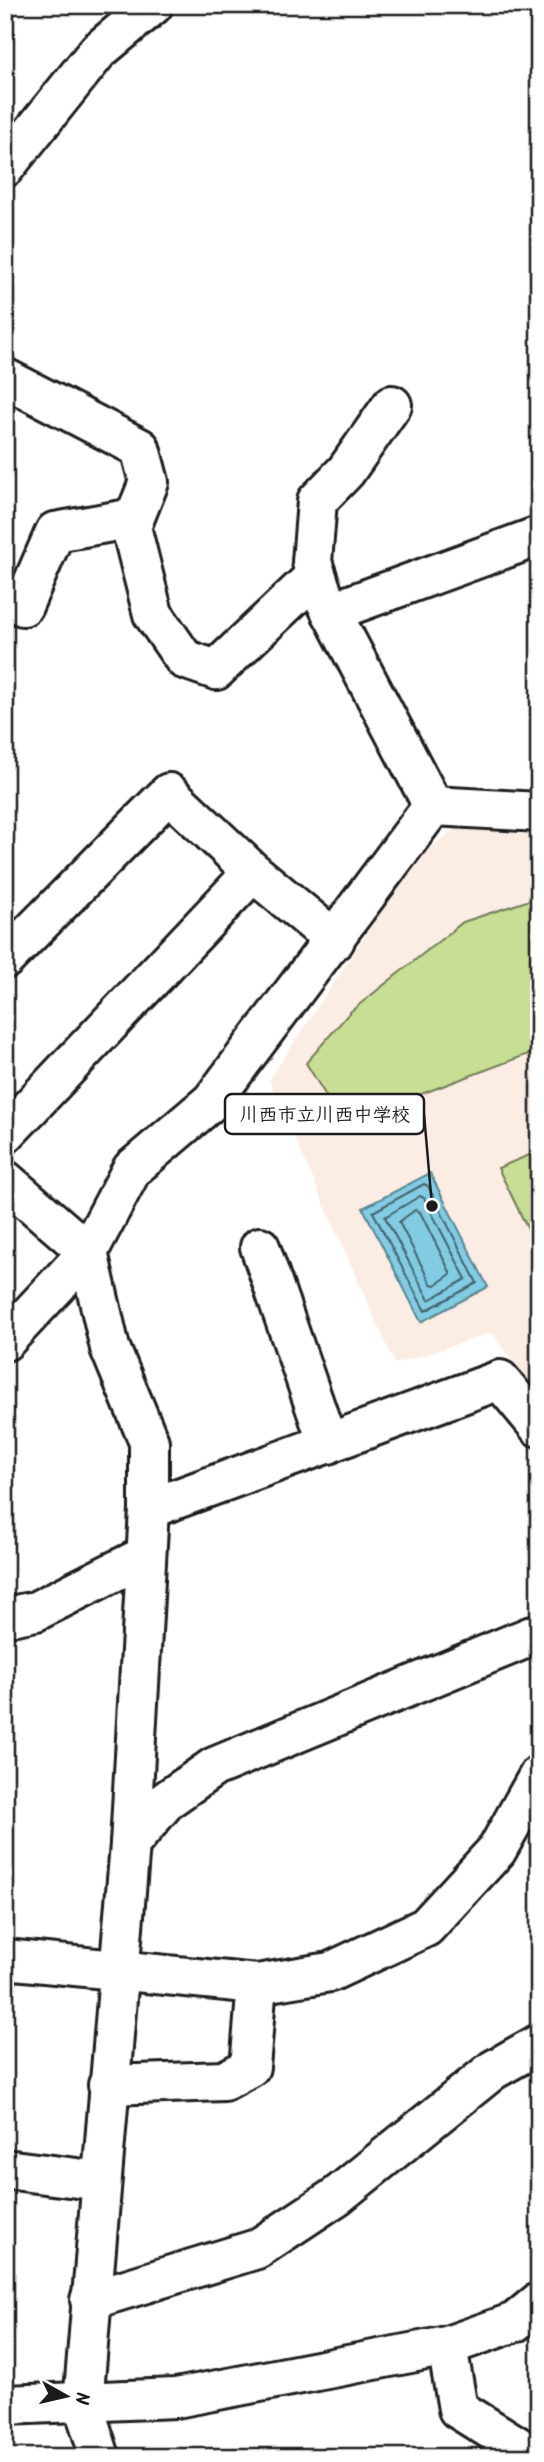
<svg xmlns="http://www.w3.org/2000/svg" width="544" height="2462" font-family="Kalam,'Klee One',sans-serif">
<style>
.built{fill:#fbece4}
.green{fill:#c7de94;stroke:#727d58;stroke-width:2}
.water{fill:#82cce3;stroke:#598693;stroke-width:2}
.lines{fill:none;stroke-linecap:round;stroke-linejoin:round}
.shore{stroke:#45626c;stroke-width:2}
.minor-casing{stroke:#1c1c1c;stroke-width:44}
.minor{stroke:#fff;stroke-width:38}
.leader{fill:none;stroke:#1c1c1c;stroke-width:2.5}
.callout-dot{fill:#1c1c1c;stroke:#fff;stroke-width:2.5}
.callout{fill:#fff;stroke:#1c1c1c;stroke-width:2.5}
.callout-label{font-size:19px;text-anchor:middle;font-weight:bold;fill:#1c1c1c}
</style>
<rect width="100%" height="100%" fill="#fff"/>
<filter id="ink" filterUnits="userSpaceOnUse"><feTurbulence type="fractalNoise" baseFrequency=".0143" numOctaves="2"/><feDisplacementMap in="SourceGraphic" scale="14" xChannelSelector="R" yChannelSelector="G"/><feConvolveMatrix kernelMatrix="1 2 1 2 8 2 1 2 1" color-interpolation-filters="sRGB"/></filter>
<g filter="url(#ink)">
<polygon class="built" points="455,829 539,835 539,1396 492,1333 395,1364 269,1080 418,857"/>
<g class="green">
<polygon points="539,897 539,1050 424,1093 340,1119 306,1063 350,1012 463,922"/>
<polygon points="539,1151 539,1252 498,1168"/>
</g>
<polygon class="water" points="430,1173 488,1287 421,1322 363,1208"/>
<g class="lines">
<g class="shore">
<polygon points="424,1184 428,1186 477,1283 425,1311 373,1212"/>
<polygon points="420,1196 424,1198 466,1279 429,1300 385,1217"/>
<polygon points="415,1210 420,1212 451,1274 435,1285 431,1284 399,1222"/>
</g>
<g class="minor-casing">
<g id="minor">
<polyline points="5,167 98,51 153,5"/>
<polyline points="5,378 140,448 149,482 131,527 153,614 184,659 216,670 316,575"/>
<polyline points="392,405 346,471 317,501 312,562 324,598 433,806"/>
<polyline points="23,606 55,532 134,518"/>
<polyline points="331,612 539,536"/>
<polyline points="5,959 169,793 253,872 335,940"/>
<polyline points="5,1134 253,872"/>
<polyline points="5,1180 88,1252 5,1341"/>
<polyline points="260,1247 328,1444"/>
<polyline points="149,1509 500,1380 539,1427"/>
<polyline points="5,1617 36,1611 145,1556"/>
<polyline points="130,1844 149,1509 149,1442 110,1348 88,1252 132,1169 212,1101 433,806 539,812"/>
<polyline points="5,1959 257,1984 330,1972 426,1927 497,1850 539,1775"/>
<polyline points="108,2085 224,2081 250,2067 257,1984"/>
<polyline points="5,2169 101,2181"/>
<polyline points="90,2300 257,2249 337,2196 493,2070 539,2044"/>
<polyline points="447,2346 458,2409 535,2457"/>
<polyline points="5,2405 176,2398 447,2346 515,2322 539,2302"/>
<polyline points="100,2457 83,2404 130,1844 167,1800 214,1767 539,1633"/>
</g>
</g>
<use href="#minor" class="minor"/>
</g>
</g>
<path class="leader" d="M432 1206L424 1114"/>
<circle class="callout-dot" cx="432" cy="1206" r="7"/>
<rect class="callout" x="225" y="1094" width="199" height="40" rx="7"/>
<g class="callout-label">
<text x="325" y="1121">川西市立川西中学校</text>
</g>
<rect width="544" height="2462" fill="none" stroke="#fff" stroke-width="28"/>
<rect x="14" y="14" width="516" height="2434" fill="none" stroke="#1c1c1c" stroke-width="2.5" filter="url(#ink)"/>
<g transform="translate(66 2396) rotate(98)" stroke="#ffffff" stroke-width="5" paint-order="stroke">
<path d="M0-5L12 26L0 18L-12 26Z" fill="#1c1c1c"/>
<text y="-10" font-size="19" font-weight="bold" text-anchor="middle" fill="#1c1c1c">N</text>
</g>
</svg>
